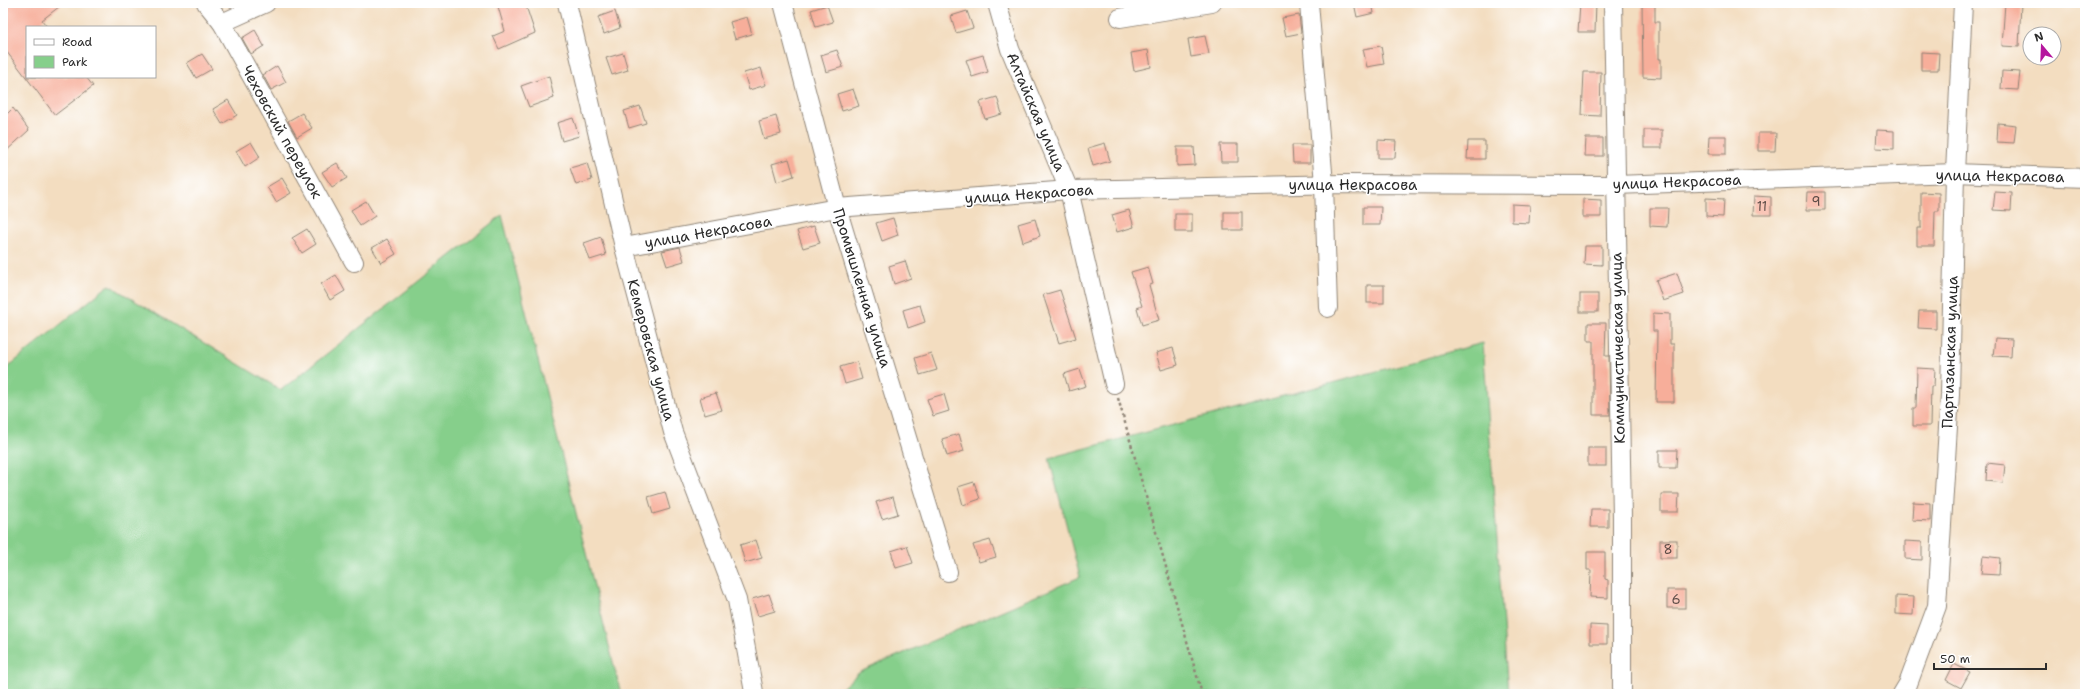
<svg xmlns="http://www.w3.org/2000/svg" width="2088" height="697" font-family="'Shantell Sans',sans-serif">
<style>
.green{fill:#86cf8b;stroke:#587d5b}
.building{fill:#f7ae9a}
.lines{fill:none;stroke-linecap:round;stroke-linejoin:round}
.minor-casing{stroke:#8f8476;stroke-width:20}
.path{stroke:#8f8476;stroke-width:2.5;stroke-dasharray:3 3;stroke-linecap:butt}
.minor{stroke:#fff;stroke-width:18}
.labels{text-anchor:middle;stroke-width:3;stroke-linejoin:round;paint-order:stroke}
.number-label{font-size:13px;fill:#5e4c47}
.street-label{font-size:15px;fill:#2b2b2b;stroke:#fff}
</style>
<rect width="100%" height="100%" fill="#fff"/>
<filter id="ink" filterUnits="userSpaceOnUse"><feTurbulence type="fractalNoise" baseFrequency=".025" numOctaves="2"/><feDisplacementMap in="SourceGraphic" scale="8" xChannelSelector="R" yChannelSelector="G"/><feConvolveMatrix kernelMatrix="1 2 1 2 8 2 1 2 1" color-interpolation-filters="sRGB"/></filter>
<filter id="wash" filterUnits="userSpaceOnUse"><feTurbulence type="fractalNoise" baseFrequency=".012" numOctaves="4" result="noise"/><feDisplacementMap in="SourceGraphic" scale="16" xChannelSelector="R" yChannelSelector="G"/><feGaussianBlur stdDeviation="0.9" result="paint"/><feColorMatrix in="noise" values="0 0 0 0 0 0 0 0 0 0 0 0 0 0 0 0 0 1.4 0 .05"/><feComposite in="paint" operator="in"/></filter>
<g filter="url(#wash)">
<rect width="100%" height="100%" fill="#f3ddc0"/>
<g class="green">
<polygon points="502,215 621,694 3,694 3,371 109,285 281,390"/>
<polygon points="1483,343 1508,694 835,694 860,672 1080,577 1049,458"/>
</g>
<g id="blocks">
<g class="building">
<polygon points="10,3 64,3 42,20 47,27 27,27 27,77 86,77 93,86 55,115 3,47 3,8"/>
<polygon points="497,3 525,3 535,33 499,49 493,36 505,31"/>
<polygon points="1354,3 1372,3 1374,13 1357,17"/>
<polygon points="1580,3 1596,3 1595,32 1578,32"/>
<polygon points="1642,3 1655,3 1655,22 1659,22 1659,59 1661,59 1661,78 1643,77"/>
<polygon points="2005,3 2021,3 2019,47 2002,46"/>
<polygon points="827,5 833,22 816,27 811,10"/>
<polygon points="615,11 620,28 604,34 598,17"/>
<polygon points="967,11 973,28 956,33 951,16"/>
<polygon points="1299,15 1301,33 1286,36 1282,18"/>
<polygon points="747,17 752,34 735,39 730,22"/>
<polygon points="255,30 264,46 251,54 242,38"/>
<polygon points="1205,36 1209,54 1191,57 1188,39"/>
<polygon points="1381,46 1384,64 1367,67 1363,49"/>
<polygon points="837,50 843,67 826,72 821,55"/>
<polygon points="1148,50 1151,67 1134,71 1131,53"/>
<polygon points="1921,52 1939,53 1938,70 1921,70"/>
<polygon points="623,53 628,70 612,75 606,58"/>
<polygon points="202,54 212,69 196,78 187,63"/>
<polygon points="983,55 988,72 972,77 966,60"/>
<polygon points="277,66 286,82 271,90 263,75"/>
<polygon points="761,68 766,85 749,90 744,73"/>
<polygon points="2002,71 2020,72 2018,90 2001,89"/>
<polygon points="1584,72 1601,72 1600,116 1582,115"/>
<polygon points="549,76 554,98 529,107 521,86"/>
<polygon points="853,89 859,106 842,111 837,94"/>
<polygon points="997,97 1002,114 985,119 980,102"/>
<polygon points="228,100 237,115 222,124 213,109"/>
<polygon points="640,106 646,123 629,128 624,111"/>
<polygon points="13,108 29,130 3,154 3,118"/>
<polygon points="302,113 312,128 297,137 288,121"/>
<polygon points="776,116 781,134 764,139 759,121"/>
<polygon points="573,118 579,136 562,141 557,123"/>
<polygon points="1998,123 2016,125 2014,143 1997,142"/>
<rect x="1644" y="130" width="18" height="18"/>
<polygon points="1877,130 1894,131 1894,149 1876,148"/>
<polygon points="1758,133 1776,133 1775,151 1758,151"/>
<polygon points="1709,136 1726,136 1726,154 1708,154"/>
<polygon points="1586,138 1603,138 1603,156 1585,156"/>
<polygon points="1378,140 1396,141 1395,158 1378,158"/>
<polygon points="1468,141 1485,141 1485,159 1467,159"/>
<polygon points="251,142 260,157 245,167 236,151"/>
<polygon points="1105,143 1110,161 1093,166 1088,148"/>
<polygon points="1220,144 1238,144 1238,162 1221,162"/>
<polygon points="1292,145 1310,145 1310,163 1293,163"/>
<polygon points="1177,147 1194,147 1195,165 1177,166"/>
<polygon points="789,159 794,176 777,182 772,164"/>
<polygon points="337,163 347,178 332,187 322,172"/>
<polygon points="587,163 592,180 576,185 570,168"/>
<polygon points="282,178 291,193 276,202 267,187"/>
<polygon points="1808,192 1825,192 1825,210 1807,210"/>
<polygon points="1921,192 1939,193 1939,211 1935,211 1934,246 1917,246 1917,228 1921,228"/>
<polygon points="1995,192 2012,193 2011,211 1993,210"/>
<polygon points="1754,196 1771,197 1771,215 1753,215"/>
<polygon points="1706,198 1724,199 1723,217 1706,216"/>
<polygon points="1583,199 1601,200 1601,217 1583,217"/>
<polygon points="366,201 375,216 360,226 351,210"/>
<polygon points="1512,204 1530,205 1529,223 1512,222"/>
<polygon points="1363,207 1381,207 1380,225 1363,225"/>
<polygon points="1650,208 1668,208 1667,227 1650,226"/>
<polygon points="1129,210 1134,227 1117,232 1112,215"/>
<rect x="1224" y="212" width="18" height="18"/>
<rect x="1175" y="214" width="17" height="18"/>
<polygon points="893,218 898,235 882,241 876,223"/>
<polygon points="1035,219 1040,236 1023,242 1018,224"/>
<polygon points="814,226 820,243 803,248 797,231"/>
<polygon points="307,229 316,244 302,253 292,238"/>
<polygon points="601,237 606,255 590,260 584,243"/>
<polygon points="387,239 396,254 381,263 372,248"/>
<polygon points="1585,246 1602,246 1602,265 1584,264"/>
<polygon points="680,247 684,261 667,266 662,251"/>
<polygon points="905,261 911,278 894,284 889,266"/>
<polygon points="1148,267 1153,284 1149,285 1159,320 1142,325 1137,308 1142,306 1131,272"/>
<polygon points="1677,273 1684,294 1663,301 1656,280"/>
<polygon points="336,275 345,291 330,300 321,284"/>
<rect x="1367" y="285" width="17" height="18"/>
<polygon points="1060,290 1076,338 1059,343 1043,295"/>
<rect x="1580" y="294" width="18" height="18"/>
<polygon points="920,305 925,322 908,328 903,310"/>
<polygon points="1919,311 1936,311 1936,329 1918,328"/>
<polygon points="1653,313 1670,314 1670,344 1674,344 1674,402 1656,402 1657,331 1653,331"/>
<polygon points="1588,323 1606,323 1605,356 1609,356 1610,415 1593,415 1593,341 1588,341"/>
<polygon points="1995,338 2012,339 2011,357 1993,356"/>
<polygon points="1173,348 1178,365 1161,370 1156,353"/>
<polygon points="931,353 937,370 920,375 915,358"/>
<polygon points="857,362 862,379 845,384 840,367"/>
<polygon points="1917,368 1935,369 1934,386 1931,386 1930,426 1913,426 1913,408 1916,408"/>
<polygon points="1080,369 1086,386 1069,391 1064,374"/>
<polygon points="716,393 722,410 705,415 700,398"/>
<polygon points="944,394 949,411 933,416 927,399"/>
<polygon points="959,434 964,451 947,456 942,439"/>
<rect x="1588" y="448" width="18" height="18"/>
<polygon points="1659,450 1677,450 1676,468 1659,468"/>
<polygon points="1987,463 2005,465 2003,483 1986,481"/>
<polygon points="974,482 980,499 963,505 958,487"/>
<polygon points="665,492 670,509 653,514 648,497"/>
<polygon points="1661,494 1679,494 1678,512 1661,512"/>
<polygon points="893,497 898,514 882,519 876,502"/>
<polygon points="1913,502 1930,503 1930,521 1912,520"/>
<polygon points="1591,509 1608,509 1608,527 1590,527"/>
<polygon points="756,540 762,558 745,563 740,545"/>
<polygon points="990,540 996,557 979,562 973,545"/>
<rect x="1660" y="540" width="17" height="18"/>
<polygon points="1905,541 1922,542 1922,560 1905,559"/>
<polygon points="907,546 913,563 896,568 891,551"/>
<polygon points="1587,552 1605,552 1605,579 1608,580 1608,598 1590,597 1591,570 1587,570"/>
<polygon points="1983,556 2000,558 1999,575 1981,574"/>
<rect x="1667" y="590" width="18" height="18"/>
<polygon points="769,594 775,611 758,616 752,599"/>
<polygon points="1896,596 1914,597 1913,615 1896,614"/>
<polygon points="1590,625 1607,626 1607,644 1590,644"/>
<polygon points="1954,664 1970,672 1961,688 1946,680"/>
</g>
</g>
</g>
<g filter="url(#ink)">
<use href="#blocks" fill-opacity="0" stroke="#8f8476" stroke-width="1"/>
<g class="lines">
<g class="minor-casing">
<g id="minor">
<polyline points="206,3 222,23 354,262"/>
<polyline points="567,3 624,247 673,432 737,600 754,692"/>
<polyline points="783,3 837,208 948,572"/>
<polyline points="997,3 1010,49 1069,190 1114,384"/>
<polyline points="1309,3 1324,184 1328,308"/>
<polyline points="1613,3 1622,518 1622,694"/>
<polyline points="1120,18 1212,3"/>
<polyline points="222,23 266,3"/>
<polyline points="624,247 837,208 1069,190 1342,184 1615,185 1955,173 2085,178"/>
<polyline points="1902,694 1908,684 1937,606 1950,394 1955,173 1963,3"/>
</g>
</g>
<polyline class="path" points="1118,398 1202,694"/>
<use href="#minor" class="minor"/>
</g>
</g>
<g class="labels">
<g class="number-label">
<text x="1816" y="206">9</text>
<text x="1762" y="211">11</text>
<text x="1668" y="554">8</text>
<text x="1676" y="604">6</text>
</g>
<g class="street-label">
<text transform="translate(1036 112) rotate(67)" y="5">Алтайская улица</text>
<text transform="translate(282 132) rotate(61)" y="5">Чеховский переулок</text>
<text transform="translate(2000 176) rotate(1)" y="5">улица Некрасова</text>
<text transform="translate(1677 182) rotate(-2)" y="5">улица Некрасова</text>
<text x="1353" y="190">улица Некрасова</text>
<text transform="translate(1029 194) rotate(-4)" y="5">улица Некрасова</text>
<text transform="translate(708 232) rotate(-10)" y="5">улица Некрасова</text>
<text transform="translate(862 288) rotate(73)" y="5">Промышленная улица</text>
<text transform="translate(1618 348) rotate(-91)" y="5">Коммунистическая улица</text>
<text transform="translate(651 350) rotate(75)" y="5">Кемеровская улица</text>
<text transform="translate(1950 352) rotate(-88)" y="5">Партизанская улица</text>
</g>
</g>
<rect width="2088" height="697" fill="none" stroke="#fff" stroke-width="16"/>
<rect x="26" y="26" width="130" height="52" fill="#ffffff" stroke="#aaaaaa"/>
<rect x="34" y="39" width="20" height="6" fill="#ffffff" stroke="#aaaaaa"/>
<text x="62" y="46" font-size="12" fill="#2b2b2b">Road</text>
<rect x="34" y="56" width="20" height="12" fill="#86cf8b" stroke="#aaaaaa"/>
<text x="62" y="66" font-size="12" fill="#2b2b2b">Park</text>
<g transform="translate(2042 46) rotate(341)"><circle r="19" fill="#ffffff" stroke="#aaaaaa"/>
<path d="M0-3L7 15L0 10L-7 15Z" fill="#b5179e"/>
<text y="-6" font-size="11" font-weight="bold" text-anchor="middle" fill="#2b2b2b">N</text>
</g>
<path d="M1934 663v6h112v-6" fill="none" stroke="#2b2b2b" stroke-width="2"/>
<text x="1940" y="663" font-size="12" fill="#2b2b2b" stroke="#ffffff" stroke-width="3" paint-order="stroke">50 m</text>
</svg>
